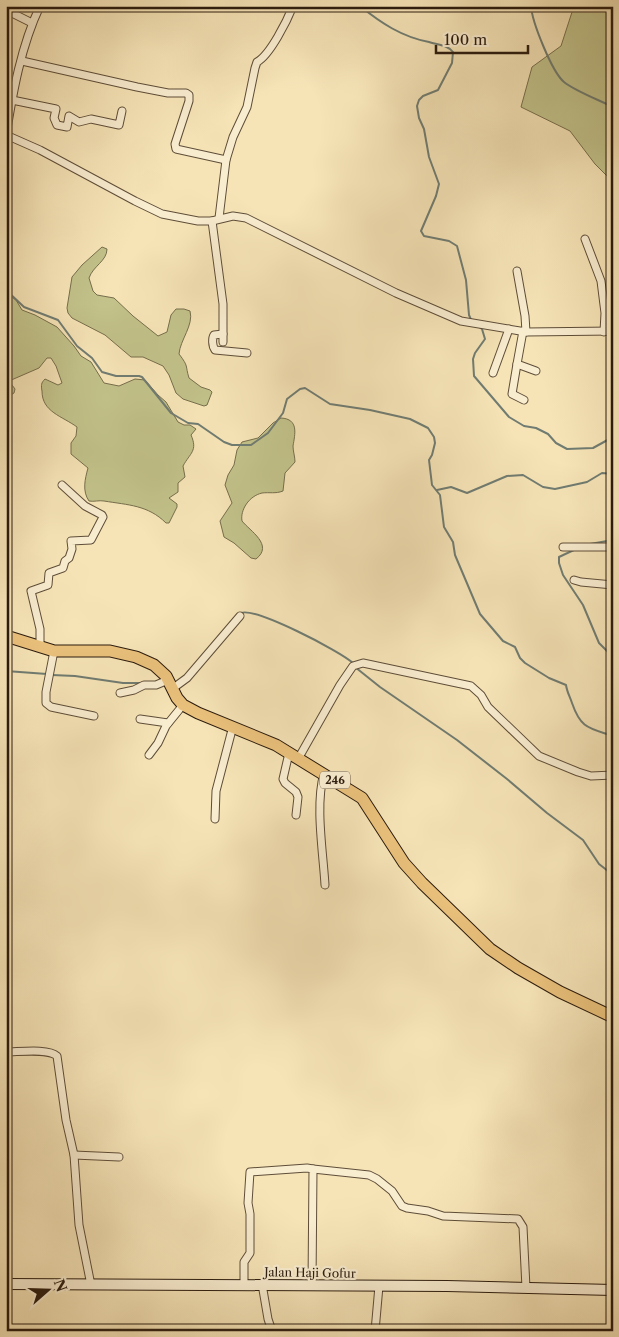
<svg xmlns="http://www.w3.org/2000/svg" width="619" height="1337" font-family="'Libre Caslon Text',serif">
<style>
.green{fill:#c2c28a;stroke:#766e4c}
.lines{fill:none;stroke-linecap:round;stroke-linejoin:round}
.stream{stroke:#707c72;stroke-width:2}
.street-casing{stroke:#5e4d38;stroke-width:9}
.secondary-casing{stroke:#2b1b0e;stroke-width:12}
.primary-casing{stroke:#2b1b0e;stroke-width:13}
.street{stroke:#f9edd0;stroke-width:7}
.secondary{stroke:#f9edd0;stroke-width:10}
.primary{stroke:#ebc27c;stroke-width:11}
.labels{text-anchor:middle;stroke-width:4.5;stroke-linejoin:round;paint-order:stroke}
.shield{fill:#f9edd0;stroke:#695a48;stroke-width:1}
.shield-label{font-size:11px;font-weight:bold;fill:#2b1b0e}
.street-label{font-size:12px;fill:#2b1b0e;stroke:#f9edd0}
</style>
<rect width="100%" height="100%" fill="#f6e4b7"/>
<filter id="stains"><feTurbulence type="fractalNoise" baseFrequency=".004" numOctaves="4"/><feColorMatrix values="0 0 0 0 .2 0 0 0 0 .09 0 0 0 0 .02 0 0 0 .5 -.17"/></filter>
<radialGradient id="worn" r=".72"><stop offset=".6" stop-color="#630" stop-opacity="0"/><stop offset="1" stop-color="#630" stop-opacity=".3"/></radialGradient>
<g class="green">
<polygon points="572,6 613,6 613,182 595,164 570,131 521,107 532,67 561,46 573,9"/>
<path d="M102,247L107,249C107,261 93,266 89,278L93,291L97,295L114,298L133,316L158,336L167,332L171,315L176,309H184L190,311C194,325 180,340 179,354C189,367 185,365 189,378L201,387L210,390L212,392L207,405L204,406L183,399L176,393L169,375L163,366L143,357H131L105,335L72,318L68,313L67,308L72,277L82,265Z"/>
<path d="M6,293L16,300L22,310L35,315L57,327L74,346L81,356L91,362L104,383L119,386L135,379L145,380L158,395L166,402L178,422L184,425H190L196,429L191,435C198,451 190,453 183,466L185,477L178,483V492L169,498L177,504V507L169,523H166C148,505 128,505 104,501C99,500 94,502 89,501C82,491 85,479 88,468L71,454V443L76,436L77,427C62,416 42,412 42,391C41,385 41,383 45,379L58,385L62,383L56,366L51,358H47L39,368L9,381L15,389L14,393L6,398Z"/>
<path d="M281,418C299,419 295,434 293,446C293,451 295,457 295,462L285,473L283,491C275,494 270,492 262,493C249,496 240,510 242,521C250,531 274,545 256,559L251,558L234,543L224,537L220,521L232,503L225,485L228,475L234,465L237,450L242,442L258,438L273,423Z"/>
</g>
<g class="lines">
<g class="stream">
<path d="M360,6C381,23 402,37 429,42C438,45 448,45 453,52L452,63L438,90L423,96L419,100L417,106L419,118L424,129L429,157L439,184L436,196L421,231L424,236L449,241L457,246L466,280L469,315L472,322"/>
<path d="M531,6C532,22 552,72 564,82C575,91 599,100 613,107"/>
<polyline points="600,6 605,10 613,12"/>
<path d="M6,290L24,307L58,320L77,346L92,358L102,372L116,376H139L142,377L171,413L188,423L198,424L224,442L232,445H251L268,433L283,413L287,399L300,389L305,388L330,404L370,410L410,419L428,428L434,437L435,443L432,455L429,460L432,485L440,495L444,527L453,542L455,555L480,614L503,641L515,647L520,658L525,663L549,678L566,685C567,692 570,697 572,703C581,729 589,728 613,736"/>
<polyline points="479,327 482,329 485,339 475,353 473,359 474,376 509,417 524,426 536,428 548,434 556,443 567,449 593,448 613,437"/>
<polyline points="437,490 451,487 467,493 507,476 523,475 543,487 555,489 587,482 602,473 613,474"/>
<polyline points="590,544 613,540"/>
<polyline points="576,549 559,557 559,563 563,575 583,605 599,643 613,657"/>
<path d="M241,613C255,607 340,651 353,663"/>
<polyline points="355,667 380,687 457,740 507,779 547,813 583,840 599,864 613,875"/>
<polyline points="6,671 47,674"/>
<polyline points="52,675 75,676 123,683 141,683"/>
</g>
<g class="street-casing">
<g id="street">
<polyline points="6,10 32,23"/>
<polyline points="22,61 137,87 168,93 186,93 189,95 189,101 175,144 176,149 226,160"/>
<polyline points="12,100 56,109 54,118 57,125 67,127 69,116 79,122 91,119 119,125 122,111"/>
<polyline points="6,135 40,150 135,201 162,214 198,221 212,221 233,216 246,218 396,293 461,321 526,332 613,331"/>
<path d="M6,135C13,92 21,46 40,6"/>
<path d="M219,218L226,160L233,137L247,107L255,68L257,62C270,55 287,21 293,6"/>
<polyline points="212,221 223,304 223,342"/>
<polyline points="585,239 601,281 605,313 604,332"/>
<polyline points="517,271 525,316 526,332"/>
<polyline points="523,331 517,364 536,371"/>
<path d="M223,334L214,335C212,338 212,346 215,350L247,353"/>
<polyline points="517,364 512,394 524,400"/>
<polyline points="493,373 509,329"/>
<polyline points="563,547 613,547"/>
<polyline points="574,580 581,582 613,585"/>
<polyline points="40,646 40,629 31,591 48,585 49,573 63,568 65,561 69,558 72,549 71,541 91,540 103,517 102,515 85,506 62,485"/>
<polyline points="54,651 46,692 46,703 51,707 94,716"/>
<polyline points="172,689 187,678 240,616"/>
<polyline points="120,693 134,690 144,685 156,685 168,680"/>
<polyline points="140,719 168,723"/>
<polyline points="289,753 283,779 285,783 296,792 298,797 296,815"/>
<polyline points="149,755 158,743 166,726 183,705"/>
<polyline points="298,759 340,685 353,666 363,663 471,686 481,695 488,707 539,756 578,772 591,776 613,775"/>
<path d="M324,773C315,805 323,851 325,885"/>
<polyline points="215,819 216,791 233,726"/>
<path d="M6,1052C19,1052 48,1048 57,1056L66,1120L74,1155L79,1225L91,1285"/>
<polyline points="74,1155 119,1157"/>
<polyline points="313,1169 369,1175 377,1179 392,1191 402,1206 407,1208 428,1211 443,1216 518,1219 523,1227 526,1288"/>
<polyline points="262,1284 268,1319 272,1331"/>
<polyline points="244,1285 244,1262 250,1253 250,1214 248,1203 250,1172 307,1168 313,1169 312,1285"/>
<polyline points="375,1331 379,1286"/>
</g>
</g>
<g class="secondary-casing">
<polyline id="secondary" points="6,1284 447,1286 613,1290"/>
</g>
<g class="primary-casing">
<polyline id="primary" points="6,636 54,651 110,651 136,657 154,665 166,676 177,698 183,705 198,713 276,745 362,798 404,863 422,883 490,949 518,968 560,992 613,1017"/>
</g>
<use href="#street" class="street"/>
<use href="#secondary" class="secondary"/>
<use href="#primary" class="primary"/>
</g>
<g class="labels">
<rect class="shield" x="320" y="771.5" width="30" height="17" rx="4"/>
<g class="shield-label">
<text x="335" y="784">246</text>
</g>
<g class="street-label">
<text transform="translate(310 1273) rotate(1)" y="4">Jalan Haji Gofur</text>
</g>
</g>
<rect width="619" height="1337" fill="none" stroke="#f6e4b7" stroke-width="25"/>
<rect x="8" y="8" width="604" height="1322" fill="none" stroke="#2b1b0e" stroke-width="2.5"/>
<rect x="12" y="12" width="594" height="1312" fill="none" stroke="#2b1b0e"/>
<g transform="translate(48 1290) rotate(70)" stroke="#f9edd0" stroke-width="4" paint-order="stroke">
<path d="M0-4L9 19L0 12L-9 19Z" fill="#2b1b0e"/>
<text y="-8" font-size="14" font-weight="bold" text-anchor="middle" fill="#2b1b0e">N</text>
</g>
<path d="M436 45v8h92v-8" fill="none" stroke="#2b1b0e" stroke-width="2.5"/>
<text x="444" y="45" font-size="15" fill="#2b1b0e" stroke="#f9edd0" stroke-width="4" paint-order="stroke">100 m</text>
<rect width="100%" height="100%" filter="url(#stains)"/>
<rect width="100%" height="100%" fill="url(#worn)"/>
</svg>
